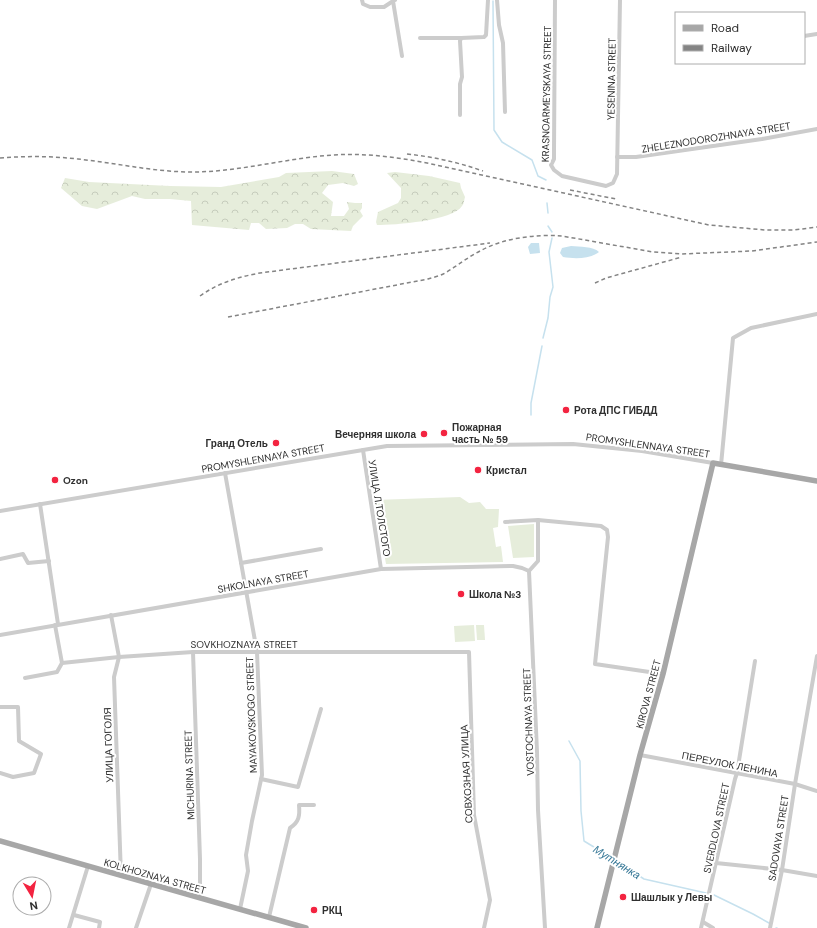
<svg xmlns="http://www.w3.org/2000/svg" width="817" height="928" font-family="'DM Sans',sans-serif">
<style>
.grass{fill:#e6eddb}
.forest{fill:url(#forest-crowns)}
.water{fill:#c6e1ee}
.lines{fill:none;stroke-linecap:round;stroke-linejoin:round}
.stream{stroke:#c6e1ee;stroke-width:1.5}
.minor{stroke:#ccc;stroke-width:4}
.major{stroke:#a7a7a7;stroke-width:5.5}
.rail{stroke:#848484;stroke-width:1.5;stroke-dasharray:4 3;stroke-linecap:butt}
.poi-dot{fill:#f32340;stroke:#fff;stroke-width:1.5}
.labels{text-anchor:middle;stroke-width:4;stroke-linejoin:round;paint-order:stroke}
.street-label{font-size:10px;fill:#2f2f2f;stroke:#fff}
.poi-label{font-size:10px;font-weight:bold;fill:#2f2f2f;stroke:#fff;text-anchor:start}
.water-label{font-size:11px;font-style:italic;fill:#367897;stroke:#fff}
</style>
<defs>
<pattern id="forest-crowns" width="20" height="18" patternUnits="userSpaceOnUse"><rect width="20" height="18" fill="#e6eddb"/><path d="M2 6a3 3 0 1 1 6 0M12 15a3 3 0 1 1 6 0" fill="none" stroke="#c6ccbc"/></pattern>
</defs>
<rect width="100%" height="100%" fill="#fff"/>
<g class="grass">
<polygon points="460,497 469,503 480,502 486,509 499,509 498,527 493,528 496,547 501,546 503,562 386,564 375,500"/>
<polygon points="534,524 534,557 513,558 508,526"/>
<polygon points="474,625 475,641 455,642 454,626"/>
<polygon points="476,625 484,625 485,640 477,640"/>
</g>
<g class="forest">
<polygon points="332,171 354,174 358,184 354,186 343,183 328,185 322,193 333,202 331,216 344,216 349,209 347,202 355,203 362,203 362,208 360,211 363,216 353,226 351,231 311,229 303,224 295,224 287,228 266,229 259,223 251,223 249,230 192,225 191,201 170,199 145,199 132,196 97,209 82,206 61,188 65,178 89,182 170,186 221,187 279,177 286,173"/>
<path d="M395,172L429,176L460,183L461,188L465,197C464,200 464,204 462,206C453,221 394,225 377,225L376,222L378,212L398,203L401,198V188L387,173Z"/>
</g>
<g class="water">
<polygon points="531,243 539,243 540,253 530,254 528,247"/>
<path d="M571,246C580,247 593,246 599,252C590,259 575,259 563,257L560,253L562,248Z"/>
</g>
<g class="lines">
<g class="stream">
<polyline points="493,1 494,130 502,142 532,160 538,176 546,180"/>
<polyline points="547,203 548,213"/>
<polyline points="548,226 552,232"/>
<polyline points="543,338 548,318 550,297 553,287 549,252 552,238"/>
<polyline points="531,415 531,403 542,346"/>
<polyline points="569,741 580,761 581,811 584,841 612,858"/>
<polyline points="615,860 644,879 706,893"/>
<polyline points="714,895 753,914 769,923"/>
<polyline points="776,928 777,928"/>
</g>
<g class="minor">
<polyline points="362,0 363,4 370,7 384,7 393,1"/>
<polyline points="395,0 393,1 402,56"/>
<polyline points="497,0 499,25 503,43 505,112"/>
<polyline points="555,0 554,150 554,159 551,165 554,170 562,176 606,186 613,183 617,174 620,0"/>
<polyline points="804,36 817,34"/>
<polyline points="420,38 461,38"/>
<polyline points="460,115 460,84 462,77 460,41 461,38 484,37 486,35 488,0"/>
<polyline points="617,157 636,157 762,139 817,129"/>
<polyline points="363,450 381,569"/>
<polyline points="721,465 733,338 751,328 817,314"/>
<polyline points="225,473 257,652 262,775 252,821 246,855 248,871 240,909"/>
<polyline points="40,504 58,624"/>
<polyline points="0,511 387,446 573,444 642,451 713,463"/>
<polyline points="538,520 538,561 529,571 537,752 538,810 545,928"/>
<polyline points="505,522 538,520 601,526 607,530 608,537 595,664 663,674"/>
<polyline points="0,559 23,554 28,563 49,561"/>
<polyline points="241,563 321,549"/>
<polyline points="111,615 119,657 114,677 121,876"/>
<polyline points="55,625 62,663"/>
<polyline points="0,635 381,569 513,566 522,568 529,571"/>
<polyline points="193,652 200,859 200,898"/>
<polyline points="25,678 57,672 62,663 119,657 193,652 469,652 474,815 490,900 484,928"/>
<polyline points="0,707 18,707 19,741 41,754 34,773 13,777 0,773"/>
<polyline points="640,755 795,784 817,791"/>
<polyline points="261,779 298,787 321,709"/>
<polyline points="716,863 782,870 817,876"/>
<polyline points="74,915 100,922 99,928"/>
<path d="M269,917L290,828C299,822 300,816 299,805H314"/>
<polyline points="703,922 713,928"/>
<polyline points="69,928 88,866"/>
<polyline points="136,928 151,884"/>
<polyline points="701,928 735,779 737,773 755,661"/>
<polyline points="770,928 782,870 795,784 817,656"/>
</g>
<g class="major">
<path d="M0,841C102,870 204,899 306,928"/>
<polyline points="597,928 640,755 663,674 713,463 817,481"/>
</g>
<g class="rail">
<path d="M407,154C434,157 457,162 483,171"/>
<path d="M0,158C26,156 52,156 78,159C116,163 154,172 192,172C240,172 286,158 333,155C365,153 396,157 427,163L709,225L765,230H794L817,227"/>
<polyline points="570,190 616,199"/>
<polyline points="595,283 606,278 682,257"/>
<path d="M200,296C218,283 238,277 260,273L490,243"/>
<path d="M228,317L428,279C434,277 440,276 445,273C457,266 468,257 480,251C503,238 536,234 562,236L653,252L681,254L752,251L817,242"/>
</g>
</g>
<g class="poi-dot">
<circle cx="566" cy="410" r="4"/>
<circle cx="444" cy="433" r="4"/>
<circle cx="424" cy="434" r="4"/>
<circle cx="276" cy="443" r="4"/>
<circle cx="478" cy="470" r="4"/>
<circle cx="55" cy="480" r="4"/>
<circle cx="461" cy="594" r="4"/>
<circle cx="623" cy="897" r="4"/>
<circle cx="314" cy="910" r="4"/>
</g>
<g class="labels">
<g class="street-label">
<text transform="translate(611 79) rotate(-89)" y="4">YESENINA STREET</text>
<text transform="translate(546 94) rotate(-89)" y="4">KRASNOARMEYSKAYA STREET</text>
<text transform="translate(716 137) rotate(-9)" y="4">ZHELEZNODOROZHNAYA STREET</text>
<text transform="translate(648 445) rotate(8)" y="4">PROMYSHLENNAYA STREET</text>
<text transform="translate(263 458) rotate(-10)" y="4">PROMYSHLENNAYA STREET</text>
<text transform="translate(380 508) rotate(81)" y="4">УЛИЦА Л.ТОЛСТОГО</text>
<text transform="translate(263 581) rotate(-10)" y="4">SHKOLNAYA STREET</text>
<text x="244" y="648">SOVKHOZNAYA STREET</text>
<text transform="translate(648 694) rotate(-75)" y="4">KIROVA STREET</text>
<text transform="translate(251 715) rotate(-92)" y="4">MAYAKOVSKOGO STREET</text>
<text transform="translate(528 722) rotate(-92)" y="4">VOSTOCHNAYA STREET</text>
<text transform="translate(108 745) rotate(-92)" y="4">УЛИЦА ГОГОЛЯ</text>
<text transform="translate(730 764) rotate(11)" y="4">ПЕРЕУЛОК ЛЕНИНА</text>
<text transform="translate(466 774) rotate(-93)" y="4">СОВХОЗНАЯ УЛИЦА</text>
<text transform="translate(189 775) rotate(-92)" y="4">MICHURINA STREET</text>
<text transform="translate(716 828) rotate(-78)" y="4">SVERDLOVA STREET</text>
<text transform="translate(778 838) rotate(-81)" y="4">SADOVAYA STREET</text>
<text transform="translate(155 876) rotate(16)" y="4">KOLKHOZNAYA STREET</text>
</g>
<g class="poi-label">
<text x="574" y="414">Рота ДПС ГИБДД</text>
<text x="452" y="431">Пожарная<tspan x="452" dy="12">часть № 59</tspan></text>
<text x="416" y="438" text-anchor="end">Вечерняя школа</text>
<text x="268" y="447" text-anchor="end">Гранд Отель</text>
<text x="486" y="474">Кристал</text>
<text x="63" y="484">Ozon</text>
<text x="469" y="598">Школа №3</text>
<text x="631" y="901">Шашлык у Левы</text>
<text x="322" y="914">РКЦ</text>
</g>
<g class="water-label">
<text transform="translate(617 862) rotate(32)" y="4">Мутнянка</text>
</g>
</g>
<rect x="675" y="12" width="130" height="52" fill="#ffffff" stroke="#acacac"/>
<rect x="683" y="25" width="20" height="6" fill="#a7a7a7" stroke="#acacac"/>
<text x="711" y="32" font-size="12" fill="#2f2f2f">Road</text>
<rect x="683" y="45" width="20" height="6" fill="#848484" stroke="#acacac"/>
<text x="711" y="52" font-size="12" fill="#2f2f2f">Railway</text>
<g transform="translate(32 896) rotate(170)"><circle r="19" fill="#ffffff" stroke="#acacac"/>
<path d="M0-3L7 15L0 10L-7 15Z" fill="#f32340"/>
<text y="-6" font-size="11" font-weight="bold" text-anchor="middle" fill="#2f2f2f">N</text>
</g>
</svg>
